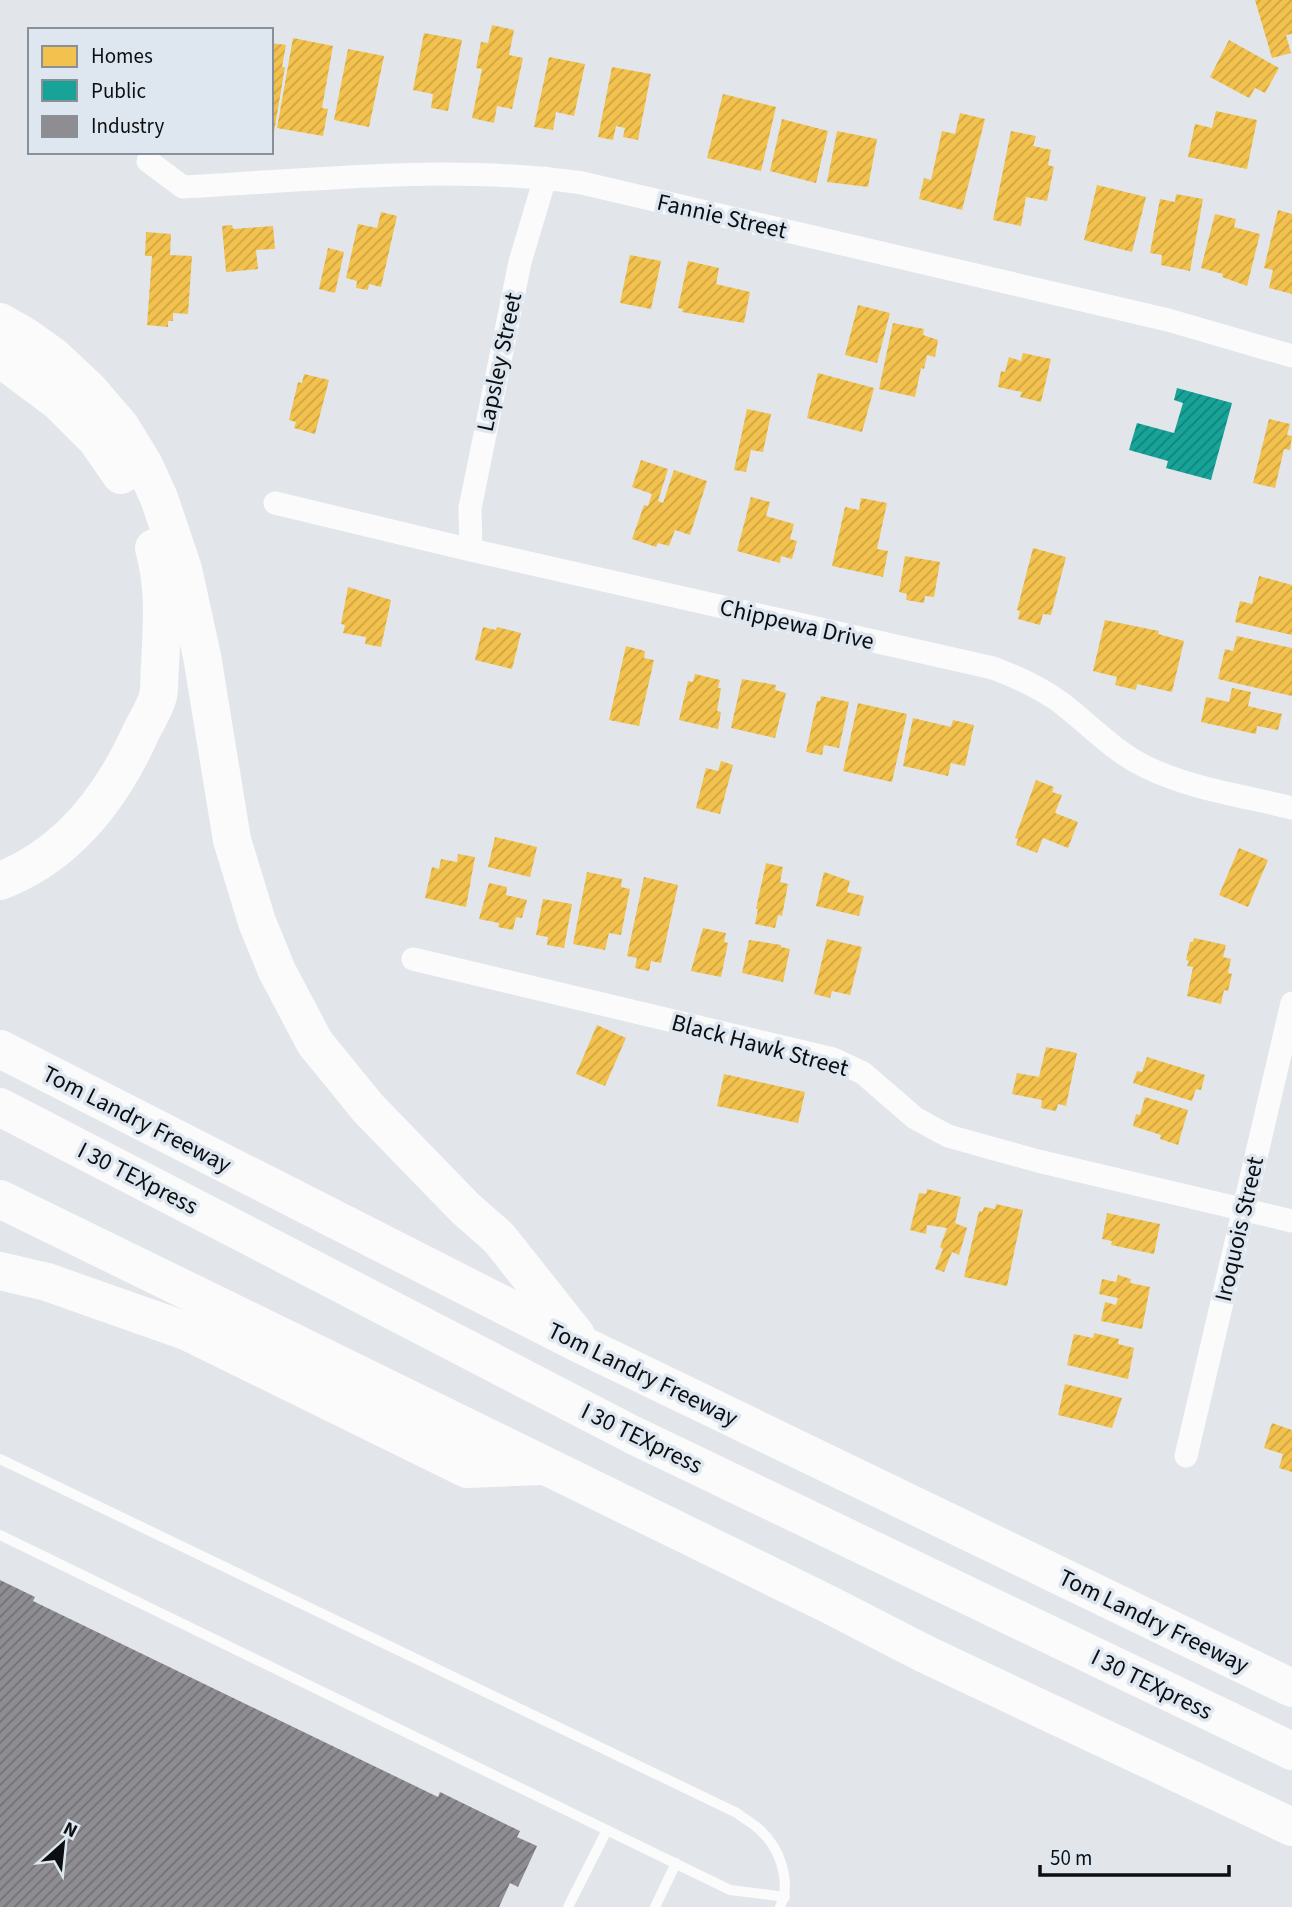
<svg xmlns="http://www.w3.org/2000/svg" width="1292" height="1907" font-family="'Source Sans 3',sans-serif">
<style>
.homes{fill:url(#homes-hatch)}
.public{fill:url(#public-hatch)}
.industry{fill:url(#industry-hatch)}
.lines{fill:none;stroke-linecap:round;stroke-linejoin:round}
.service{stroke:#fbfbfc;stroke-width:10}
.minor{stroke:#fbfbfc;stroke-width:23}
.motorway{stroke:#fbfbfc;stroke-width:38}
.labels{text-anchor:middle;stroke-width:7;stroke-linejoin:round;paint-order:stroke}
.street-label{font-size:24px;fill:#0c0f12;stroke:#dee6ef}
</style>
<defs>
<pattern id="homes-hatch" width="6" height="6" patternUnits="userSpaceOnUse" patternTransform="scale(1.75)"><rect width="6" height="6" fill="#f2c14e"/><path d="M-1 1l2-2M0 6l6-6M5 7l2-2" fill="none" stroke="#cea543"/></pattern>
<pattern id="public-hatch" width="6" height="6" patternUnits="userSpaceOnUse" patternTransform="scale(1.75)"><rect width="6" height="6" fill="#17a398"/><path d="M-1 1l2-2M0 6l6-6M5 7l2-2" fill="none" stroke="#13837b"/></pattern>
<pattern id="industry-hatch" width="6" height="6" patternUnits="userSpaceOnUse" patternTransform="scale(1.75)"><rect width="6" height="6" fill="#8d8d92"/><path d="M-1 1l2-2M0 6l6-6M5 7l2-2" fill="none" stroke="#727276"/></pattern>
</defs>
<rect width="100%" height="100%" fill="#e2e6eb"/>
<g class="homes">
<polygon points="1255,0 1292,0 1292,34 1286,35 1291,53 1272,58"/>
<polygon points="492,25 514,30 509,55 523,58 512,109 497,106 494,123 472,118 482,69 476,68 481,42 488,43"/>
<polygon points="424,33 462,40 448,111 431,108 433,94 413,90"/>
<polygon points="293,38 333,46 322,108 328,109 323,136 277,128"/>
<polygon points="1229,40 1279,68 1265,93 1255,88 1249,98 1210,77"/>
<polygon points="271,43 286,45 282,67 285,67 273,138"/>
<polygon points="348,49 384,56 369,127 334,120"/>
<polygon points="549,57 585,64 574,116 556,112 553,130 534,127"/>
<polygon points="612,67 651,74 638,140 623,137 625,128 616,126 613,140 598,137"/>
<polygon points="723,94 776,107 761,171 707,158"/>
<polygon points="1216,111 1257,120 1247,169 1188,157 1195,124 1212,128"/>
<polygon points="960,113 985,119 962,210 919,199 924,178 931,180 942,131 955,134"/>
<polygon points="782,119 828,131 816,183 770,171"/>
<polygon points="837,131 877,139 868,187 827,182"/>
<polygon points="1011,131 1036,136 1033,146 1051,150 1048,165 1054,167 1047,201 1026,197 1021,226 993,220"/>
<polygon points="1097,185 1146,197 1132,252 1084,240"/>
<polygon points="1176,194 1203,199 1190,271 1161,265 1162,255 1150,253 1160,199 1175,202"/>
<polygon points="1278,210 1292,214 1292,294 1269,288 1273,270 1264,268"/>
<polygon points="381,212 397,216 381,287 369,284 368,290 356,288 357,281 346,278 358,224 377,228"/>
<polygon points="1215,214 1236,219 1234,227 1260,234 1247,286 1222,277 1223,274 1201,268"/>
<polygon points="232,225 233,229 273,226 275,249 256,250 258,269 226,272 222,226"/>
<polygon points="146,232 171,234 170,255 192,256 188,314 173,313 173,321 168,321 168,327 147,325 152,256 145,256"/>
<polygon points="328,248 344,252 335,293 319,289"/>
<polygon points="630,255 661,261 651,309 620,303"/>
<polygon points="688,261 719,268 716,284 750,292 744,323 682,312 683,309 678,308"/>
<polygon points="858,305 890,313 877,363 845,355"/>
<polygon points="893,323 924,329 923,335 938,340 935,357 927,355 924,369 921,368 915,397 879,389"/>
<polygon points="1023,353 1051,359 1041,402 1020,397 1022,392 998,387 1001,371 1005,372 1009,357 1021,361"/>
<polygon points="818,373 874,388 862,432 807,418"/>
<polygon points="304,374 329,380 315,434 294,428 296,422 289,420 298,382 302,383"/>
<polygon points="747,409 771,414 763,452 751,450 746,472 734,470"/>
<polygon points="1269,419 1290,424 1287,435 1292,436 1290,450 1284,449 1275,488 1253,483"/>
<polygon points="641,460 668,469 658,501 663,503 674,470 707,481 690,535 675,530 669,546 658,543 656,547 632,539 644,505 648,506 652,494 632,487"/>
<polygon points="751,497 770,502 766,516 794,524 790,539 797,541 792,559 781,556 780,563 737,551"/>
<polygon points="861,498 887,503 877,549 888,551 883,577 832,566 845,507 859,510"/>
<polygon points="1033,548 1066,557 1051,615 1043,614 1040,625 1018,619 1020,611 1017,610"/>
<polygon points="905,556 940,562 934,597 925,596 924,603 906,600 907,594 899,592"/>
<polygon points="1259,576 1292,585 1292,635 1235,622 1240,601 1252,604"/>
<polygon points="348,587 391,600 381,647 365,644 366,637 343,633 345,625 341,624"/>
<polygon points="1105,620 1159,631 1158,634 1184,641 1172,692 1137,684 1136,690 1115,685 1117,677 1093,671"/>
<polygon points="483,627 496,630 497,627 521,633 512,669 475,660"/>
<polygon points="1237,636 1292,648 1292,696 1218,679 1225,649 1233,651"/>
<polygon points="626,646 645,651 644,658 654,660 639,726 609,720"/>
<polygon points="695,674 720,680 718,688 721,688 717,711 721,712 718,729 679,720 688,681 693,682"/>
<polygon points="742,679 776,685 775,690 786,693 775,738 731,728"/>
<polygon points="1232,688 1251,692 1248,706 1282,714 1278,730 1257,726 1256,734 1201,722 1206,697 1229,702"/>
<polygon points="821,696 849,702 839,748 824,745 822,755 806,752 817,701 820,701"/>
<polygon points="858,703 907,714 892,782 843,771"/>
<polygon points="913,718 951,727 953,720 974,725 965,766 951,763 948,776 903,766"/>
<polygon points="721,761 733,765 720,814 696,808 706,768 718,771"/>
<polygon points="1036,780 1054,787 1052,792 1062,795 1055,813 1078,822 1068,848 1043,838 1037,853 1016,845 1018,839 1015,838"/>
<polygon points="495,837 537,847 530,877 488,867"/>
<polygon points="1239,848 1268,860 1248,907 1219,895"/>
<polygon points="458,854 475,857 466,907 425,898 432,867 439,869 441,859 457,862"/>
<polygon points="766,863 783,867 780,882 788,884 782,916 778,915 775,928 755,924 758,909 756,909"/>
<polygon points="587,872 622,879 621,887 630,889 621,935 609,933 605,950 573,944"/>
<polygon points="824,872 850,881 847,892 864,896 859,916 816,906"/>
<polygon points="644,877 678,885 661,963 651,961 649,971 635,968 637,958 627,956"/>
<polygon points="489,883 507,887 506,895 527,900 522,918 516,917 513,930 498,927 499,923 479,919"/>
<polygon points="543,899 572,904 564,948 547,945 548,937 536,935"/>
<polygon points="703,928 726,933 724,942 728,943 721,977 691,971"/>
<polygon points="1194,938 1226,945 1223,957 1231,959 1228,973 1232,974 1228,991 1224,990 1221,1004 1187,996 1193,967 1187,966 1189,961 1186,960 1190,942 1193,942"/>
<polygon points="827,939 862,947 850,995 832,991 830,998 814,994"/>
<polygon points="749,940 781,945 781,947 790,949 783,982 742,973"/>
<polygon points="597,1025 626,1038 605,1086 576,1074"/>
<polygon points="1046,1047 1077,1053 1066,1106 1058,1104 1056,1111 1041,1108 1042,1100 1012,1094 1017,1073 1039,1077"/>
<polygon points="1147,1057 1205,1075 1201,1090 1196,1089 1192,1101 1133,1083 1137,1071 1142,1072"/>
<polygon points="724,1074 805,1092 798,1123 717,1106"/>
<polygon points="1145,1097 1188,1110 1178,1145 1160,1139 1161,1135 1133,1126 1136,1114 1140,1115"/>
<polygon points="927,1189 961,1197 955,1223 967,1228 959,1255 952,1252 944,1272 935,1269 943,1249 940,1247 947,1228 927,1225 926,1234 910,1230 919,1193 926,1194"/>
<polygon points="996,1204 1023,1210 1007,1286 964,1277 979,1211 982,1212 984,1207 995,1209"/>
<polygon points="1107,1213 1160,1224 1154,1254 1111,1245 1112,1241 1102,1239"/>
<polygon points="1118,1275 1131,1279 1130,1283 1150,1287 1142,1329 1101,1321 1105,1302 1116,1305 1118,1298 1099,1294 1102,1279 1116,1282"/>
<polygon points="1094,1333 1119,1339 1118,1344 1134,1348 1128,1379 1067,1365 1074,1334 1093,1338"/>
<polygon points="1065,1384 1122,1398 1112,1428 1058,1415"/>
<polygon points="1272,1423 1292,1430 1292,1472 1279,1468 1283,1454 1264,1448"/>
</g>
<polygon class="public" points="1177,388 1232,403 1211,480 1166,468 1168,461 1129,450 1137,423 1174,433 1183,403 1174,400"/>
<polygon class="industry" points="0,1580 35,1597 33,1601 438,1797 440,1792 520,1831 517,1837 537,1846 518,1887 510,1883 499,1907 0,1907"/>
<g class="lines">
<g class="service">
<path d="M0,1459L737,1813C744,1819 753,1823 760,1830C780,1848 792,1882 780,1907"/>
<polyline points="0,1535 730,1890 785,1897"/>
<polyline points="568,1907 607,1830"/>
<polyline points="655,1907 676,1863"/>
</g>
<g class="minor">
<path d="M148,161L183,187C316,180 450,164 582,183L1168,320L1292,356"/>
<path d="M275,503L471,550L993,668C1017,677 1039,687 1060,702C1089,724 1113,751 1146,767C1191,789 1244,796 1292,808"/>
<polyline points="471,550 470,508 479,464 520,262 545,178"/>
<polyline points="413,959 833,1059 863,1073 915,1118 948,1136 1038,1161 1292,1221"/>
<polyline points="1186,1456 1292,1003"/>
</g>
<g class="motorway">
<polyline points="0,322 26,337 54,357 88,389 120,426 144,465 159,498 183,569 202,656 232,840 257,922 277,971 315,1043 368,1108 465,1208 499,1238 576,1335"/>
<polyline points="0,358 59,402 96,439 121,475"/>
<path d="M0,881C68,855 113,795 142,730C147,720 155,708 158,696C160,687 159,675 160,665C162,626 165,586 154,548"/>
<polyline points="0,1049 584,1346 1292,1688"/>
<polyline points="0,1107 633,1435 1292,1751"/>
<polyline points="0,1199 830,1605 925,1654 1292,1827"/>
<polyline points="0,1271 47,1282 186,1331 467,1469 540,1466"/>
</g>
</g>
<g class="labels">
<g class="street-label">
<text transform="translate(722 216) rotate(13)" y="8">Fannie Street</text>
<text transform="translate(499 362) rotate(-78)" y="8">Lapsley Street</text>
<text transform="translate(797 624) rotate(13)" y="8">Chippewa Drive</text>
<text transform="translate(760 1045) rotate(15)" y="8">Black Hawk Street</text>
<text transform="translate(137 1119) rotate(27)" y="8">Tom Landry Freeway</text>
<text transform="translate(138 1178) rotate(27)" y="8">I 30 TEXpress</text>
<text transform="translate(1239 1229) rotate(-77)" y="8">Iroquois Street</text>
<text transform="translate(643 1374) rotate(26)" y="8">Tom Landry Freeway</text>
<text transform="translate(642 1438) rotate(26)" y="8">I 30 TEXpress</text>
<text transform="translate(1154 1621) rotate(26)" y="8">Tom Landry Freeway</text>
<text transform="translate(1152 1684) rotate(26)" y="8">I 30 TEXpress</text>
</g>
</g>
<rect x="28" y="28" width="245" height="126" fill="#dee6ef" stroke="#8a9097" stroke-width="2"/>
<rect x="42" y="46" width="35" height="21" fill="#f2c14e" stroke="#8a9097" stroke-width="2"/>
<text x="91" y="63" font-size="21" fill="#0c0f12">Homes</text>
<rect x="42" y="80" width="35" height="21" fill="#17a398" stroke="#8a9097" stroke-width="2"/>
<text x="91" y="98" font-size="21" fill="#0c0f12">Public</text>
<rect x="42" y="116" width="35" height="21" fill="#8d8d92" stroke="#8a9097" stroke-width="2"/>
<text x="91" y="133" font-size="21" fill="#0c0f12">Industry</text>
<g transform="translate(63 1844) rotate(27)" stroke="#dee6ef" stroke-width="5" paint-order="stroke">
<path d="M0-5L12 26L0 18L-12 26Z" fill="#0c0f12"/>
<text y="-10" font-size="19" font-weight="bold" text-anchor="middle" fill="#0c0f12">N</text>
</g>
<path d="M1040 1865v10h189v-10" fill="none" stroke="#0c0f12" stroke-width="3.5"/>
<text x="1050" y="1865" font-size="21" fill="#0c0f12" stroke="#dee6ef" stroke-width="5" paint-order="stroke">50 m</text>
</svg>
